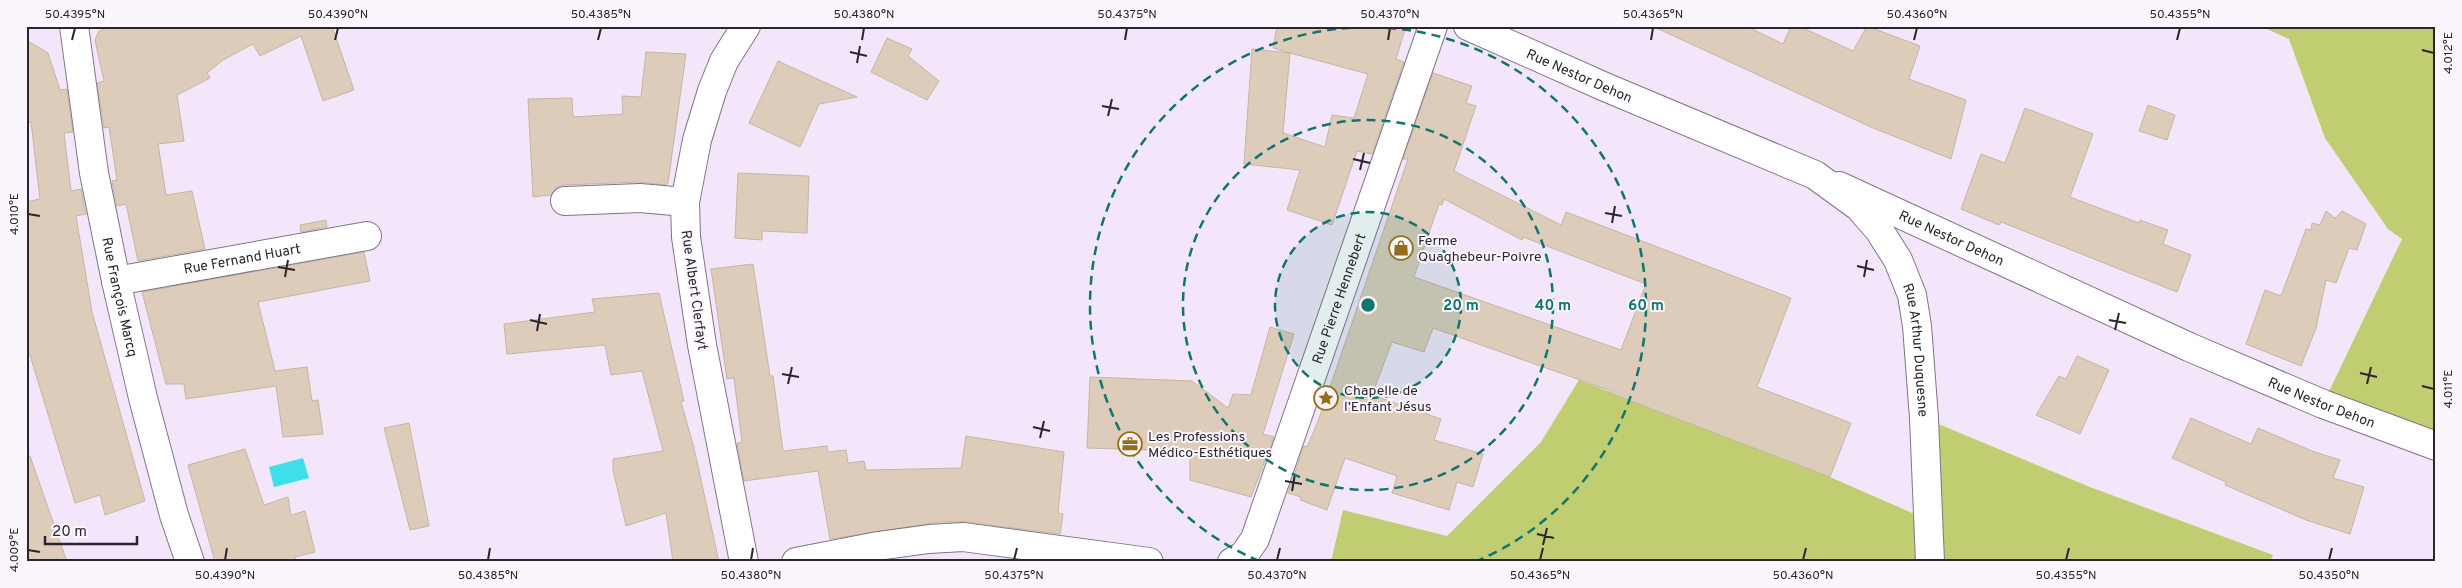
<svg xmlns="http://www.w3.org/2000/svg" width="2462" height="588" font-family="Overpass,sans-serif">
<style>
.green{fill:#c0cd70}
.water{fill:#3de0e9}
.building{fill:#dcccb9;stroke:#c5b6a3;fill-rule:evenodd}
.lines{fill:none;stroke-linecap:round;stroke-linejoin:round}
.minor-casing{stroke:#807587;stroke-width:30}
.major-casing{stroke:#807587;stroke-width:30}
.minor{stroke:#fff;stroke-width:28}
.major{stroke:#fff;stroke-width:28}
.ticks{fill:none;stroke:#2b262e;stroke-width:2}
.ring{fill:none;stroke:#0f766e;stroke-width:2.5;stroke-dasharray:9 6}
.labels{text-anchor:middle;stroke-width:4;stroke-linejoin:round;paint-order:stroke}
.street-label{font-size:14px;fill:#2b262e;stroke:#fbf6fe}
.poi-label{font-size:14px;fill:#2b262e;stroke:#fbf6fe;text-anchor:start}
.centre{fill:#0f766e;stroke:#fbf6fe;stroke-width:2.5}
.ring-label{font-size:15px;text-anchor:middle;font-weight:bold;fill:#0f766e;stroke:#fbf6fe;stroke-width:4;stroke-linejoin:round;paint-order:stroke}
.neatline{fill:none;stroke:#2b262e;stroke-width:2}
.ticks-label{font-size:12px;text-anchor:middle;fill:#2b262e}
</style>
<rect width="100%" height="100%" fill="#f3e6fa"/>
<g class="green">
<polygon points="2260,26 2436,26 2436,446 2323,404 2402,239 2388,229 2325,138 2289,39"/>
<polygon points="1579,380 1830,477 1928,520 1924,418 2090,487 2273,555 2270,562 1331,562 1343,510 1447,536 1541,442"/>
</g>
<polygon class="water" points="303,458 309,478 274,487 269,467"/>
<g class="building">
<polygon points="110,26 332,26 354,90 323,101 301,36 260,56 253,44 223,60 207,73 210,78 177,95 184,141 158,144 166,195 192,191 205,249 138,261 126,204 117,206 112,181 117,180 109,127 104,128 97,83 104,81 95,40 99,31"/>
<path d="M1277,26H1406L1396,59L1404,62L1372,154L1357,151L1332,225L1287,210L1300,170L1244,164L1252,49L1290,53L1273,48ZM1290,53L1368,74L1354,118L1332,115L1325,147L1283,133Z"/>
<polygon points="1652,26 1746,26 1783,44 1791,26 1799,26 1853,51 1867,26 1920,46 1909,79 1966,100 1951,159 1873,128"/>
<polygon points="887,38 912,49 908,56 939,81 927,100 871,72"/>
<polygon points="26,40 48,53 60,90 67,89 73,132 64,133 71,191 81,189 86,214 76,216 92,312 145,501 105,515 100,495 75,503 30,355 26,356 26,202 40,199 31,122 26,123"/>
<polygon points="646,52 686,54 668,183 666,185 639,182 564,185 556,188 551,195 533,197 528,99 572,98 573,117 623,114 622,96 641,97"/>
<polygon points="778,61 857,97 819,104 800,147 749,123"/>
<path d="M1433,73L1472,86L1466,103L1476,106L1454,171L1561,225L1566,212L1791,298L1757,387L1851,423L1830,477L1610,393L1611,391L1433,328L1424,352L1392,342L1372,395L1441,419L1434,440L1483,454L1473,487L1457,482L1449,510L1392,493L1397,476L1345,458L1327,510L1300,500L1301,497L1288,493L1304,446L1307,447L1317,424L1331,384L1408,159H1403ZM1444,199L1522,240L1523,237L1646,284L1621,350L1414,277L1439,204L1442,205Z"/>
<polygon points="2148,105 2175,115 2167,140 2139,131"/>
<polygon points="2025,108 2093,134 2070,197 2139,223 2140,220 2168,230 2163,244 2191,255 2177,292 2001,222 1999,225 1961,209 1981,154 2005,163"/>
<polygon points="738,173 809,176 807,233 762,231 762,240 735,238"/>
<polygon points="2326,211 2335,218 2342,211 2366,224 2357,250 2349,248 2336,283 2326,280 2316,328 2301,366 2246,344 2265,290 2281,296 2306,229 2311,230 2312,223 2320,225"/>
<polygon points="326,220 327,227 301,232 300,225"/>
<polygon points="364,252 370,281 258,302 275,371 307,367 312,401 318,400 323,434 283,437 276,386 186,399 184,384 166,384 142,292"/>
<polygon points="753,264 770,376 773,376 783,451 827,446 828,452 846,450 848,463 864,461 866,470 961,468 966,436 1064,452 1058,513 1063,514 1060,534 965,522 939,522 830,539 818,471 744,481 737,443 742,442 734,378 727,379 711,269"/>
<polygon points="659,293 684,401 681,402 694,448 719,562 673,562 666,513 626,526 613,470 613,459 663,451 642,371 611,375 605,345 507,354 504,324 595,312 592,299"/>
<polygon points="1270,327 1294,334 1263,434 1274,437 1251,497 1190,480 1190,451 1087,448 1090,377 1192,381 1228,408 1233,394 1251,395"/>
<polygon points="2077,356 2109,370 2080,434 2036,415 2059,376 2066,379"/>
<polygon points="2191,418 2251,444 2258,428 2312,451 2340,460 2333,478 2364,487 2350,534 2306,520 2225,485 2226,482 2172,458"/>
<polygon points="409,423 429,526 410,530 384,428"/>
<polygon points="245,449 264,505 288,497 291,515 305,511 315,552 295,557 296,562 215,562 188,465"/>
<polygon points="30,456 67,562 26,562 26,457"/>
</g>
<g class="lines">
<g class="minor-casing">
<g id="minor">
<path id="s1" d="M74,26L94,173L116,281L143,398L174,515L190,562"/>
<path id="s2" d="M1839,186L2189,347L2323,404L2436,446"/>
<polyline points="565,201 640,198 685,202"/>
<path id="s3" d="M116,281L367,236"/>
<polyline points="744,562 702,345 686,237 685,202 697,140 712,91 724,61 746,26"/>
<polyline points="796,562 878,546 929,539 963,537 1149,562"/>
<path id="s4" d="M1232,562L1244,555L1255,539L1433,26"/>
</g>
</g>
<g class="major-casing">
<g id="major">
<path id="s5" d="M1468,26L1605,87L1815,175L1859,207L1879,230L1898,260L1912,295L1917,326L1924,418L1930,562"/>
</g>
</g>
<use href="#minor" class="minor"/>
<use href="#major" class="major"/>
</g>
<path class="ticks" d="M72,40L75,28M335,40L338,28M598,40L601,28M862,40L864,28M1125,40L1127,28M1388,40L1390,28M1651,40L1653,28M1914,40L1917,28M2177,40L2180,28M2422,50L2434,53M850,52L867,56M857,63L860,46M1102,106L1119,109M1108,116L1112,99M1353,159L1370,163M1360,170L1364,153M1605,213L1622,216M28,214L40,216M1612,223L1615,206M1857,266L1874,270M278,267L295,270M285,277L288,260M1864,277L1867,260M530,320L547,324M2109,320L2126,323M2115,330L2119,313M537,331L540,314M2360,373L2377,377M782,374L799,377M788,384L792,367M2367,384L2371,367M2422,386L2434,389M1033,427L1050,431M1040,438L1044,421M1285,481L1302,484M1292,491L1295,474M1537,534L1554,538M1543,545L1547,528M28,550L40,552M225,560L227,548M488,560L490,548M751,560L753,548M1014,560L1017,548M1277,560L1280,548M1540,560L1543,548M1803,560L1806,548M2066,560L2069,548M2329,560L2332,548"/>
<circle cx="1368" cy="305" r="93" fill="#0f766e" fill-opacity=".12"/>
<g class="ring">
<circle cx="1368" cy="305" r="93"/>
<circle cx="1368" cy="305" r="185"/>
<path d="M1259 561A278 278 0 1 1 1477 561"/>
</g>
<defs>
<g id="shop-ring" transform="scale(1.25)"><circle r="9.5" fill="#fbf6fe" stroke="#966d18" stroke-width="1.5"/><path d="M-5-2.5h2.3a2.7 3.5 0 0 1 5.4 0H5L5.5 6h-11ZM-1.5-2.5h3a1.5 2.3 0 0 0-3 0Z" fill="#966d18"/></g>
<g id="sight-ring" transform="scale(1.25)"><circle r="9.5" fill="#fbf6fe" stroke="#966d18" stroke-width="1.5"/><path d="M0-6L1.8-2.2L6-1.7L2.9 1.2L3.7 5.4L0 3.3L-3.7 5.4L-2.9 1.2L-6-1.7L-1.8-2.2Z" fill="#966d18"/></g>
<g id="office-ring" transform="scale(1.25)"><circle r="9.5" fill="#fbf6fe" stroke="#966d18" stroke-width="1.5"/><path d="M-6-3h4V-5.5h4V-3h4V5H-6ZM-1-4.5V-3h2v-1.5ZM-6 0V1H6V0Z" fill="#966d18"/></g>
</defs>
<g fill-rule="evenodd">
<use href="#shop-ring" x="1401" y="248"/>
<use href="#sight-ring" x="1326" y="398"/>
<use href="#office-ring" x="1130" y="444"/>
</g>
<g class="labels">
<g class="street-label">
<text dy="5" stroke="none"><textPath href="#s5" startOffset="122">Rue Nestor Dehon</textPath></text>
<text dy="5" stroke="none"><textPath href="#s2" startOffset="124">Rue Nestor Dehon</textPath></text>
<text dy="5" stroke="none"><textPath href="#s3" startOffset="128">Rue Fernand Huart</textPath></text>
<text transform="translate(695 290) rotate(82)" y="5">Rue Albert Clerfayt</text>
<text dy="5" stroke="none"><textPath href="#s1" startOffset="275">Rue François Marcq</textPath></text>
<text dy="5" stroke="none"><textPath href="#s4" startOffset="288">Rue Pierre Hennebert</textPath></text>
<text dy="5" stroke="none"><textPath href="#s5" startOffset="591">Rue Arthur Duquesne</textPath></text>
<text dy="5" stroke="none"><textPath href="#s2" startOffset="529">Rue Nestor Dehon</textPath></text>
</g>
<g class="poi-label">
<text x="1418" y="245">Ferme<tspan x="1418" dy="16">Quaghebeur-Poivre</tspan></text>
<text x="1344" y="395">Chapelle de<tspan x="1344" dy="16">l’Enfant Jésus</tspan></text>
<text x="1148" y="441">Les Professions<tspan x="1148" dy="16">Médico-Esthétiques</tspan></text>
</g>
</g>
<circle cx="1368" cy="305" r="8" class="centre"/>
<g class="ring-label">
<text x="1461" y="310">20 m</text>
<text x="1553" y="310">40 m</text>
<text x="1646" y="310">60 m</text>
</g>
<rect width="2462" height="588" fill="none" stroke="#fbf6fe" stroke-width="55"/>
<path d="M45 536v8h92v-8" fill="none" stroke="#2b262e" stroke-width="2.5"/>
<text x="52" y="536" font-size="15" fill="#2b262e" stroke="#fbf6fe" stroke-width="4" paint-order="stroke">20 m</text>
<rect x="28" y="28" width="2406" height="532" class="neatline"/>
<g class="ticks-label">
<text x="75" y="18">50.4395°N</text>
<text x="338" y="18">50.4390°N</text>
<text x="601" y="18">50.4385°N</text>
<text x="864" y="18">50.4380°N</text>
<text x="1127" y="18">50.4375°N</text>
<text x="1390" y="18">50.4370°N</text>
<text x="1653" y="18">50.4365°N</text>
<text x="1917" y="18">50.4360°N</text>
<text x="2180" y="18">50.4355°N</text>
<text transform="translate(2448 53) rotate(-90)" y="4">4.012°E</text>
<text transform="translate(14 214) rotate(-90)" y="4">4.010°E</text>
<text transform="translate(2448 389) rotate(-90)" y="4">4.011°E</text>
<text transform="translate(14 550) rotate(-90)" y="4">4.009°E</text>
<text x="225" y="579">50.4390°N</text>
<text x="488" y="579">50.4385°N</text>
<text x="751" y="579">50.4380°N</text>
<text x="1014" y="579">50.4375°N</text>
<text x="1277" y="579">50.4370°N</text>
<text x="1540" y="579">50.4365°N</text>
<text x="1803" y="579">50.4360°N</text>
<text x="2066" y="579">50.4355°N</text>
<text x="2329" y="579">50.4350°N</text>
</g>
</svg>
